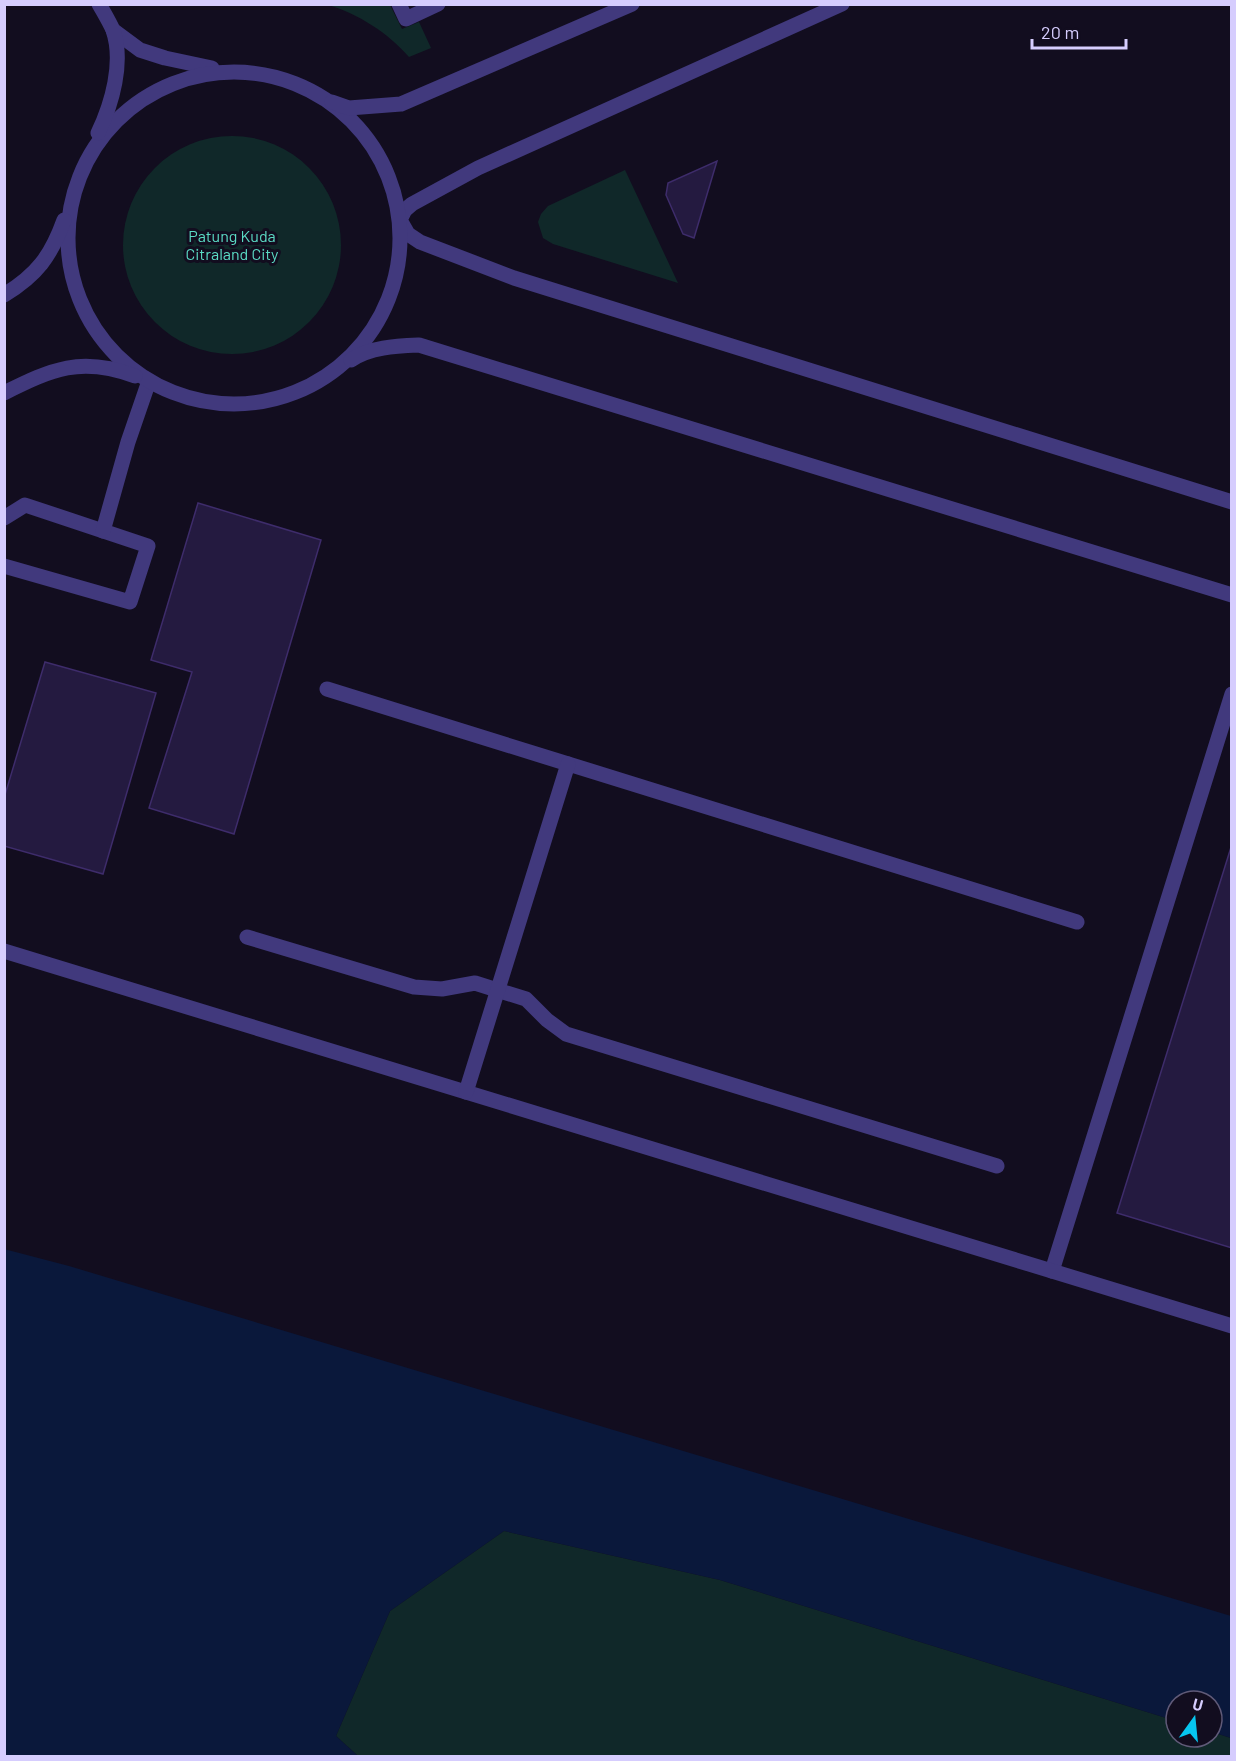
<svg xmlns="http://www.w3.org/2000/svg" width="1236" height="1761" font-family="Barlow,sans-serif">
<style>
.green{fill:#102829}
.water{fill:#0a183b}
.building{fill:#241a40;stroke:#3e2c6b;stroke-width:1.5}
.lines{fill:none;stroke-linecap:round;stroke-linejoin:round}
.service{stroke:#41397d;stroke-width:15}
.minor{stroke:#41397d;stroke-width:15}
.labels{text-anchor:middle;stroke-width:6;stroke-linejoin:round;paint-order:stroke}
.park-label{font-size:16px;fill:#5bdbc5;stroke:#120d1f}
</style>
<rect width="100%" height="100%" fill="#120d1f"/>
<g class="green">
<path d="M328,5H390L402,29L419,22L431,48L409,57C388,33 359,14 328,5Z"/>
<circle cx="232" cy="245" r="109"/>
<polygon points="625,170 678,283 553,244 543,238 538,222 541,214 548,206"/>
<polygon points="504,1531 720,1580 1176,1721 1176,1737 1212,1737 1212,1732 1231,1738 1232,1756 358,1756 336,1736 390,1611"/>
</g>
<polygon class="water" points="4,1249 69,1266 1231,1616 1231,1738 1212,1732 1212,1701 1176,1701 1176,1721 720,1580 504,1531 390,1611 336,1736 358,1756 5,1756"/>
<g class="building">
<polygon points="717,161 694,238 683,234 666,195 668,183"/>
<polygon points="198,503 321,540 234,834 149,808 192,672 151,660"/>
<polygon points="45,662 156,693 103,874 4,846 4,798"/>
<polygon points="1232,844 1232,1248 1117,1213"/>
</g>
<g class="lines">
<g class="service">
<polyline points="399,4 406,19 438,4"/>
<polyline points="4,518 25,505 148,546 130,602 4,566"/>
<polyline points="103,531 128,442 149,381"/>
<polyline points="1052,1271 1232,694"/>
</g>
<g class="minor">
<polyline points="842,4 478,168 412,204 405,210 400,220 408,234 420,242 514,278 1232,502"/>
<polyline points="113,30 140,50 165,58 212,68"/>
<circle cx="234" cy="238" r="166"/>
<polyline points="332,102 349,108 401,104 632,4"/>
<path d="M98,133C112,104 124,62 113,30C109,21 104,13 99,4"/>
<path d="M4,295C37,275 51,256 64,220"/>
<path d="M351,360C370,347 396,346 419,345L1232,595"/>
<path d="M4,393C52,369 81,356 135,376"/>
<polyline points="327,689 1077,922"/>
<polyline points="247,937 414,987 442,989 475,983 497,990 526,999 547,1020 566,1034 997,1166"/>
<polyline points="4,951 1232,1326"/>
<polyline points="466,1092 568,764"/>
</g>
</g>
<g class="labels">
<g class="park-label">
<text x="232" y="242">Patung Kuda<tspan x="232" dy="18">Citraland City</tspan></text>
</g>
</g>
<rect width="1236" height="1761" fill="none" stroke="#d6cdfe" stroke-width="12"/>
<g transform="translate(1194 1719) rotate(15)"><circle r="28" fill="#120d1f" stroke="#605a78" stroke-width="1.5"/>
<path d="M0-4.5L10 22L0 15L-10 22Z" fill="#06c6f0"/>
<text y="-9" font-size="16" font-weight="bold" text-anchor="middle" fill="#d6cdfe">U</text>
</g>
<path d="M1032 39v9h94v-9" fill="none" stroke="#d6cdfe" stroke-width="3"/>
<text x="1041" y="39" font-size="18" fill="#d6cdfe" stroke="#120d1f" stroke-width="4.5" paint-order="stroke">20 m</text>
</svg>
